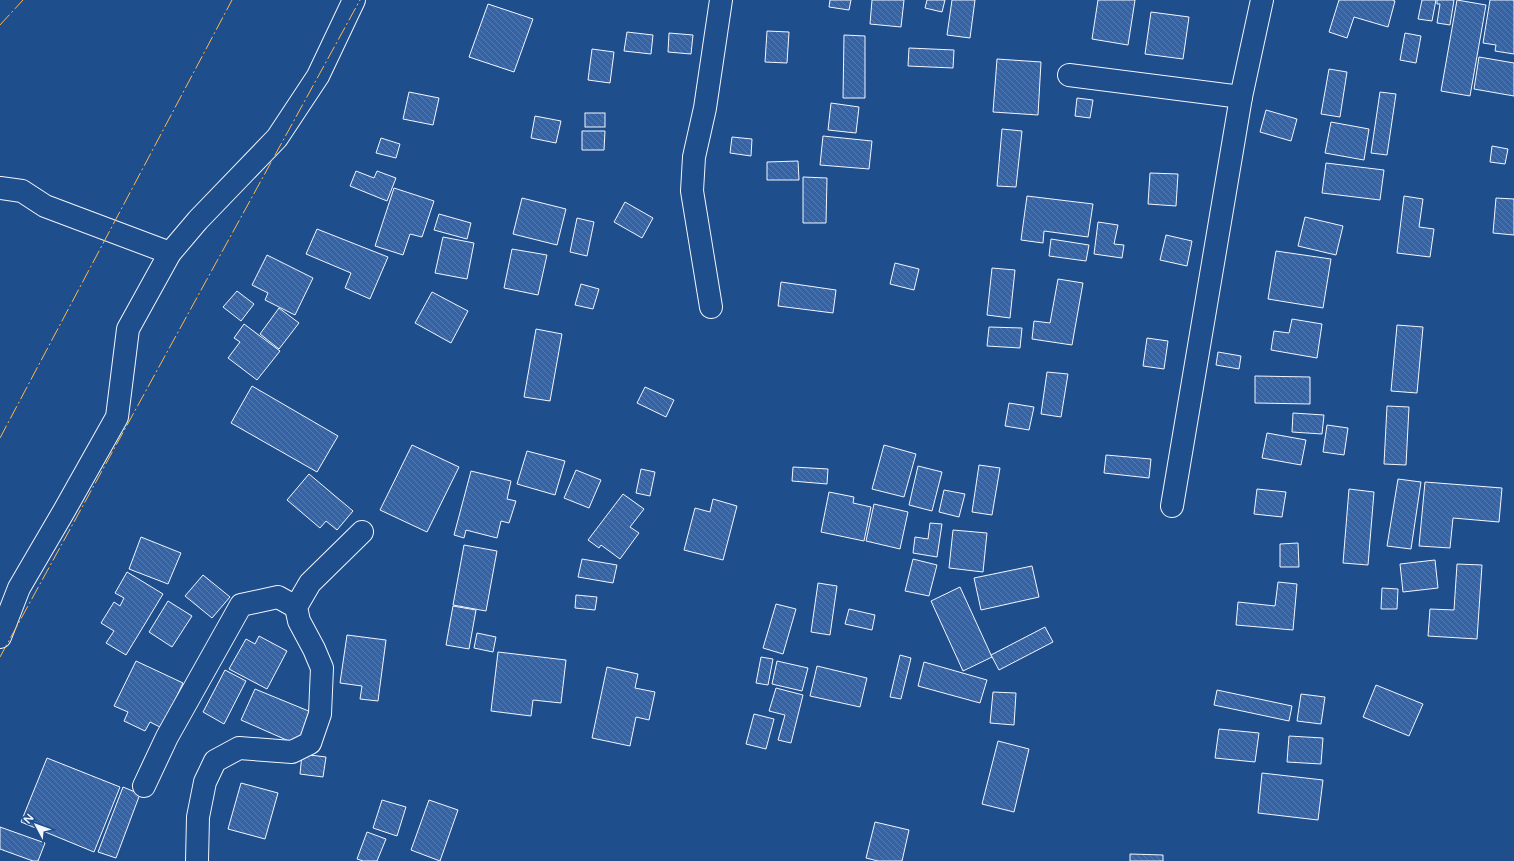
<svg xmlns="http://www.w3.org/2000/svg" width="1514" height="861" font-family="'Varela Round',sans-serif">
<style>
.building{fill:url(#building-back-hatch);stroke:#f2f6ff}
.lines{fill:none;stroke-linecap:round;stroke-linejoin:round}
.minor-casing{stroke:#f2f6ff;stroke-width:24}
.minor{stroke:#1f4e8c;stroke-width:22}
.power{stroke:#ffb74d;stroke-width:1;stroke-dasharray:14 3 2 3;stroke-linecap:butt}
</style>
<defs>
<pattern id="building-back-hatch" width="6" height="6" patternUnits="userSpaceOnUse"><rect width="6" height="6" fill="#3563a3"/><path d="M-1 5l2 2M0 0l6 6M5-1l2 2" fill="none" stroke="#537ab1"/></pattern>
</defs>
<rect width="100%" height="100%" fill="#1f4e8c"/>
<g class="building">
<polygon points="830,0 851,0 849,10 829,7"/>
<polygon points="872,0 904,0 901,27 870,24"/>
<polygon points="927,0 945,0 942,12 925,8"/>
<polygon points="952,0 975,0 970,38 947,35"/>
<polygon points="1098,0 1135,0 1128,45 1092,39"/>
<polygon points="1339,0 1393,0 1395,1 1388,27 1354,17 1347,38 1329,32"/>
<polygon points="1422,0 1436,0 1432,21 1418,19"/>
<polygon points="1437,0 1454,0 1450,25 1437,23 1440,4 1437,4"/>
<polygon points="1457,0 1486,5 1470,96 1441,91"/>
<polygon points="1490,0 1514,0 1514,54 1495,51 1496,45 1483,43"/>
<polygon points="488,4 533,19 514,72 469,57"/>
<polygon points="1151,12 1189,17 1183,59 1145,54"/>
<polygon points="767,31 789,32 787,63 765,62"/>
<polygon points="627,32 653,35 651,54 624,51"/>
<polygon points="669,33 693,35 691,54 668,52"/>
<polygon points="1405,33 1421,36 1416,63 1400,60"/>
<polygon points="844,35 865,36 865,98 843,98"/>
<polygon points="909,48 954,50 953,68 908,66"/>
<polygon points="592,49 614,52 610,83 588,80"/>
<polygon points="1479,57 1514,63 1514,96 1474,89"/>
<polygon points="997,59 1041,62 1038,115 993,112"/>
<polygon points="1329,69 1347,72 1340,117 1321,114"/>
<polygon points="409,92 439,98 433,125 403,119"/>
<polygon points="1380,92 1396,94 1387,155 1371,153"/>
<polygon points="1077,98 1093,100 1090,118 1075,116"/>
<polygon points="831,103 859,107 856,133 828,130"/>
<polygon points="1266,110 1297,119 1291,141 1260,132"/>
<rect x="585" y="113" width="20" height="14"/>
<polygon points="535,116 561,121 556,143 531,138"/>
<polygon points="1331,122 1369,129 1364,160 1325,153"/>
<polygon points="1002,129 1022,131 1016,187 997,186"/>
<polygon points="582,131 605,131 604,150 582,150"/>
<polygon points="823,136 872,141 869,169 820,165"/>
<polygon points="732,137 752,139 751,156 730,153"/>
<polygon points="381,138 400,144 396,158 376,153"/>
<polygon points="1492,146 1508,149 1505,164 1490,162"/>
<polygon points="798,161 799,180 767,180 767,162"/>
<polygon points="1326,163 1384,170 1380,200 1322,193"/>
<polygon points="356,171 374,178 377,171 396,178 387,201 350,186"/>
<polygon points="1150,173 1178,174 1176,206 1148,204"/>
<polygon points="803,177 827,178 826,223 803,223"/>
<polygon points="394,188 434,201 422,237 410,234 403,255 375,246"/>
<polygon points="1027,196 1093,204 1088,237 1044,231 1043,243 1021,240"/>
<polygon points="1404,196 1423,199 1419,227 1434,229 1430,257 1397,253"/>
<polygon points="522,198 566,209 557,245 513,234"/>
<polygon points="1496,198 1514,199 1514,235 1493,233"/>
<polygon points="625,202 653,218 642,238 614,222"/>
<polygon points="439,214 471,223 467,239 434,230"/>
<polygon points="1305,217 1343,226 1336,255 1298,246"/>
<polygon points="577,218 594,222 587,256 570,252"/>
<polygon points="1098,222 1118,225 1114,244 1124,245 1122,258 1094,254"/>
<polygon points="317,229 388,257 370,299 345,288 351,273 306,254"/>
<polygon points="1166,235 1192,241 1187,266 1160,260"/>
<polygon points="443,237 474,243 467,279 435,273"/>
<polygon points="1051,239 1089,245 1086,261 1049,256"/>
<polygon points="512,249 547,255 538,295 504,288"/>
<polygon points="1276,251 1331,259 1323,308 1268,299"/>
<polygon points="267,255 313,278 295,315 265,300 268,293 252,285"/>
<polygon points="895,263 919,269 914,290 890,284"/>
<polygon points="992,268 1015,270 1010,318 987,315"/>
<polygon points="1058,279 1083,283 1072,345 1032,339 1034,321 1050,323"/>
<polygon points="781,282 836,290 833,313 778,306"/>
<polygon points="581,284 599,289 593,309 575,305"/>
<polygon points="237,291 254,304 241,321 223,307"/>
<polygon points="432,292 468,311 451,343 415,323"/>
<polygon points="279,308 299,323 279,349 260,334"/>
<polygon points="1292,319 1322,324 1317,358 1271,350 1274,331 1289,333"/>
<polygon points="244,324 280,351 257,380 228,358 240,342 234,338"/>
<polygon points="1397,325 1423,327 1417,393 1391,391"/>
<polygon points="989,327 1022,328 1020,348 987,346"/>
<polygon points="536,329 562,334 550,401 524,397"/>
<polygon points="1147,338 1168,341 1164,369 1143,366"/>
<polygon points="1218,352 1241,356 1239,369 1216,365"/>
<polygon points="1047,372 1068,374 1061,417 1041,414"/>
<polygon points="1255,376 1310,377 1310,404 1255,403"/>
<polygon points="252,386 338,436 317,472 231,423"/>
<polygon points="645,387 674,400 666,417 637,403"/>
<polygon points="1009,403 1034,407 1029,430 1005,426"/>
<polygon points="1387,406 1409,407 1406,465 1384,464"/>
<polygon points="1293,413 1324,415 1322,434 1292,432"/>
<polygon points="1327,425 1348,428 1344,455 1323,452"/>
<polygon points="1267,433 1306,440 1301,465 1262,458"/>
<polygon points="412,445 459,467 427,532 380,510"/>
<polygon points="884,445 916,454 904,497 872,489"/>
<polygon points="527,451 565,461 555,495 517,484"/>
<polygon points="1106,455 1151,459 1149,478 1104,473"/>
<polygon points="979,465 1000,468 992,515 972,512"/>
<polygon points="918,466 942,472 932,511 909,505"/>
<polygon points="793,467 828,469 827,484 792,481"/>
<polygon points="641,469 655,472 650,496 636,493"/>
<polygon points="576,470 601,480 589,508 564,498"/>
<polygon points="471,471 511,481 507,499 516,501 509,523 501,521 497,538 466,530 464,538 454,535"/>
<polygon points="309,474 353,511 337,530 326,521 320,528 287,500"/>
<polygon points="1398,479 1421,482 1411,549 1387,546"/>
<polygon points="1425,482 1502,488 1499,522 1453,518 1450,548 1419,546"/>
<polygon points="1257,489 1286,492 1282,517 1254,514"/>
<polygon points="1349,489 1374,492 1368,565 1343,563"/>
<polygon points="944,490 965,494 959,517 939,512"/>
<polygon points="829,492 854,497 853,503 871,507 864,541 821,532"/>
<polygon points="623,494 644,509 630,527 639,533 620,559 601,545 599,548 588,540"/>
<polygon points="713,499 737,506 723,560 684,550 695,508 710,512"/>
<polygon points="874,504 908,512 900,549 866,541"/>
<polygon points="930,523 942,524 937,557 913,553 915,537 928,539"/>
<polygon points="953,530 987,533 983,572 949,568"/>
<polygon points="141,537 181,553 168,584 129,569"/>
<polygon points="1298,543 1299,567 1280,567 1280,544"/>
<polygon points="464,545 497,551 486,611 453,605"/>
<polygon points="582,559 617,565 613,583 578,577"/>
<polygon points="913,559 937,565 929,596 905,591"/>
<polygon points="1435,560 1438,588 1403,592 1400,564"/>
<polygon points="1457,564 1482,565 1477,639 1428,636 1430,609 1454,610"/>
<polygon points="1032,566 1039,597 981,610 974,578"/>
<polygon points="127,572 163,594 126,655 106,643 114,631 101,623 114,602 120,606 124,598 115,593"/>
<polygon points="203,575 230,597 212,618 185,596"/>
<polygon points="1278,582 1297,584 1293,630 1236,625 1238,602 1275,606"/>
<polygon points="818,583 837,586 830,635 811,632"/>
<polygon points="960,587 992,657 963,671 931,601"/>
<polygon points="1382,588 1398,589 1397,609 1381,609"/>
<polygon points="576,595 597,597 595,610 575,608"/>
<polygon points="168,601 192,616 172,647 149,632"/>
<polygon points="776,604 796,609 783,654 763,648"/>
<polygon points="453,606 476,610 469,649 446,645"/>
<polygon points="849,609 875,615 872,630 845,624"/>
<polygon points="1045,627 1053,642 999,670 991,655"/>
<polygon points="477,633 496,637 493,652 474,648"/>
<polygon points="347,635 386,640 378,701 360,699 362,686 340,683"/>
<polygon points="259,636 287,651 267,689 229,669 246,639 255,644"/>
<polygon points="498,652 566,660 561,703 533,700 531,716 491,711"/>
<polygon points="900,655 911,658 901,699 890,697"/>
<polygon points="761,657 773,659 768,685 756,683"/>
<polygon points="136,661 183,683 162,728 150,722 145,731 124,721 128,712 114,706"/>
<polygon points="777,661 808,668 802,691 772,684"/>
<polygon points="924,662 987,680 980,703 918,686"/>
<polygon points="817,666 867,678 860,707 810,696"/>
<polygon points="607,667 638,674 635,688 655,692 649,720 636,717 630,746 592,738"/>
<polygon points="225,670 246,681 224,724 203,712"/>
<polygon points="1376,685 1423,704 1409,736 1363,717"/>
<polygon points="776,688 803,695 791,743 778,740 785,715 769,711"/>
<polygon points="255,689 311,712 298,745 241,720"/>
<polygon points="1217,690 1292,706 1289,721 1214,705"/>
<polygon points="993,692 1016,693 1014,725 990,723"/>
<polygon points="1301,694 1325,697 1321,724 1297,721"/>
<polygon points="754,714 774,719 766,749 746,744"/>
<polygon points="1219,729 1259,733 1255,762 1215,758"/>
<polygon points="1289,736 1323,738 1321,764 1287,762"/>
<polygon points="998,741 1029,749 1014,812 982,804"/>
<polygon points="302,754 326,757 323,777 300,774"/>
<polygon points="47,758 120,787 94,852 21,822"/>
<polygon points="1262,773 1323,780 1318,820 1258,813"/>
<polygon points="241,783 278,793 265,839 228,829"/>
<polygon points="123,787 140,794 116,858 98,852"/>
<polygon points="382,800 406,807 397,836 373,828"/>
<polygon points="429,800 458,810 440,861 411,850"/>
<polygon points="875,822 909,830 902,861 878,861 866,858"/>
<polygon points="0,827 45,843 38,861 33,861 0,849"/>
<polygon points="367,832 386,839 377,861 363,861 357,859"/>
<polygon points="1130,854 1163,855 1163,861 1130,861"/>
</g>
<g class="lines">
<g class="minor-casing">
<g id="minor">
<polyline points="1069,75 1241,97"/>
<polyline points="0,188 22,191 45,206 170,253"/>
<polyline points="711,307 692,191 694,157 705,108 721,0"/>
<polyline points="1172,506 1241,97 1262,0"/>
<polyline points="0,637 19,588 64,511 117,417 128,329 170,253 198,220 277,138 318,76 354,0"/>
<polyline points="144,786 167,737 241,605 278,597 296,607"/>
<polyline points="197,861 198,817 205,782 215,761 239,748 292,752 310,743 320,714 322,668 314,649 299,621 296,607 310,583 362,532"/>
</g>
</g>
<use href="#minor" class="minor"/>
<g class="power">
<polyline points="0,25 23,0"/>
<polyline points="0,438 232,0"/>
<polyline points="0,657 360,0"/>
</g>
</g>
<g transform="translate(36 825) rotate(311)" stroke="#1f4e8c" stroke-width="3" paint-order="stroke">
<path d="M0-3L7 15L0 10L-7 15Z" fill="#f2f6ff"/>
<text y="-6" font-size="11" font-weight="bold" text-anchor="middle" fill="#f2f6ff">N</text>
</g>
</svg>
